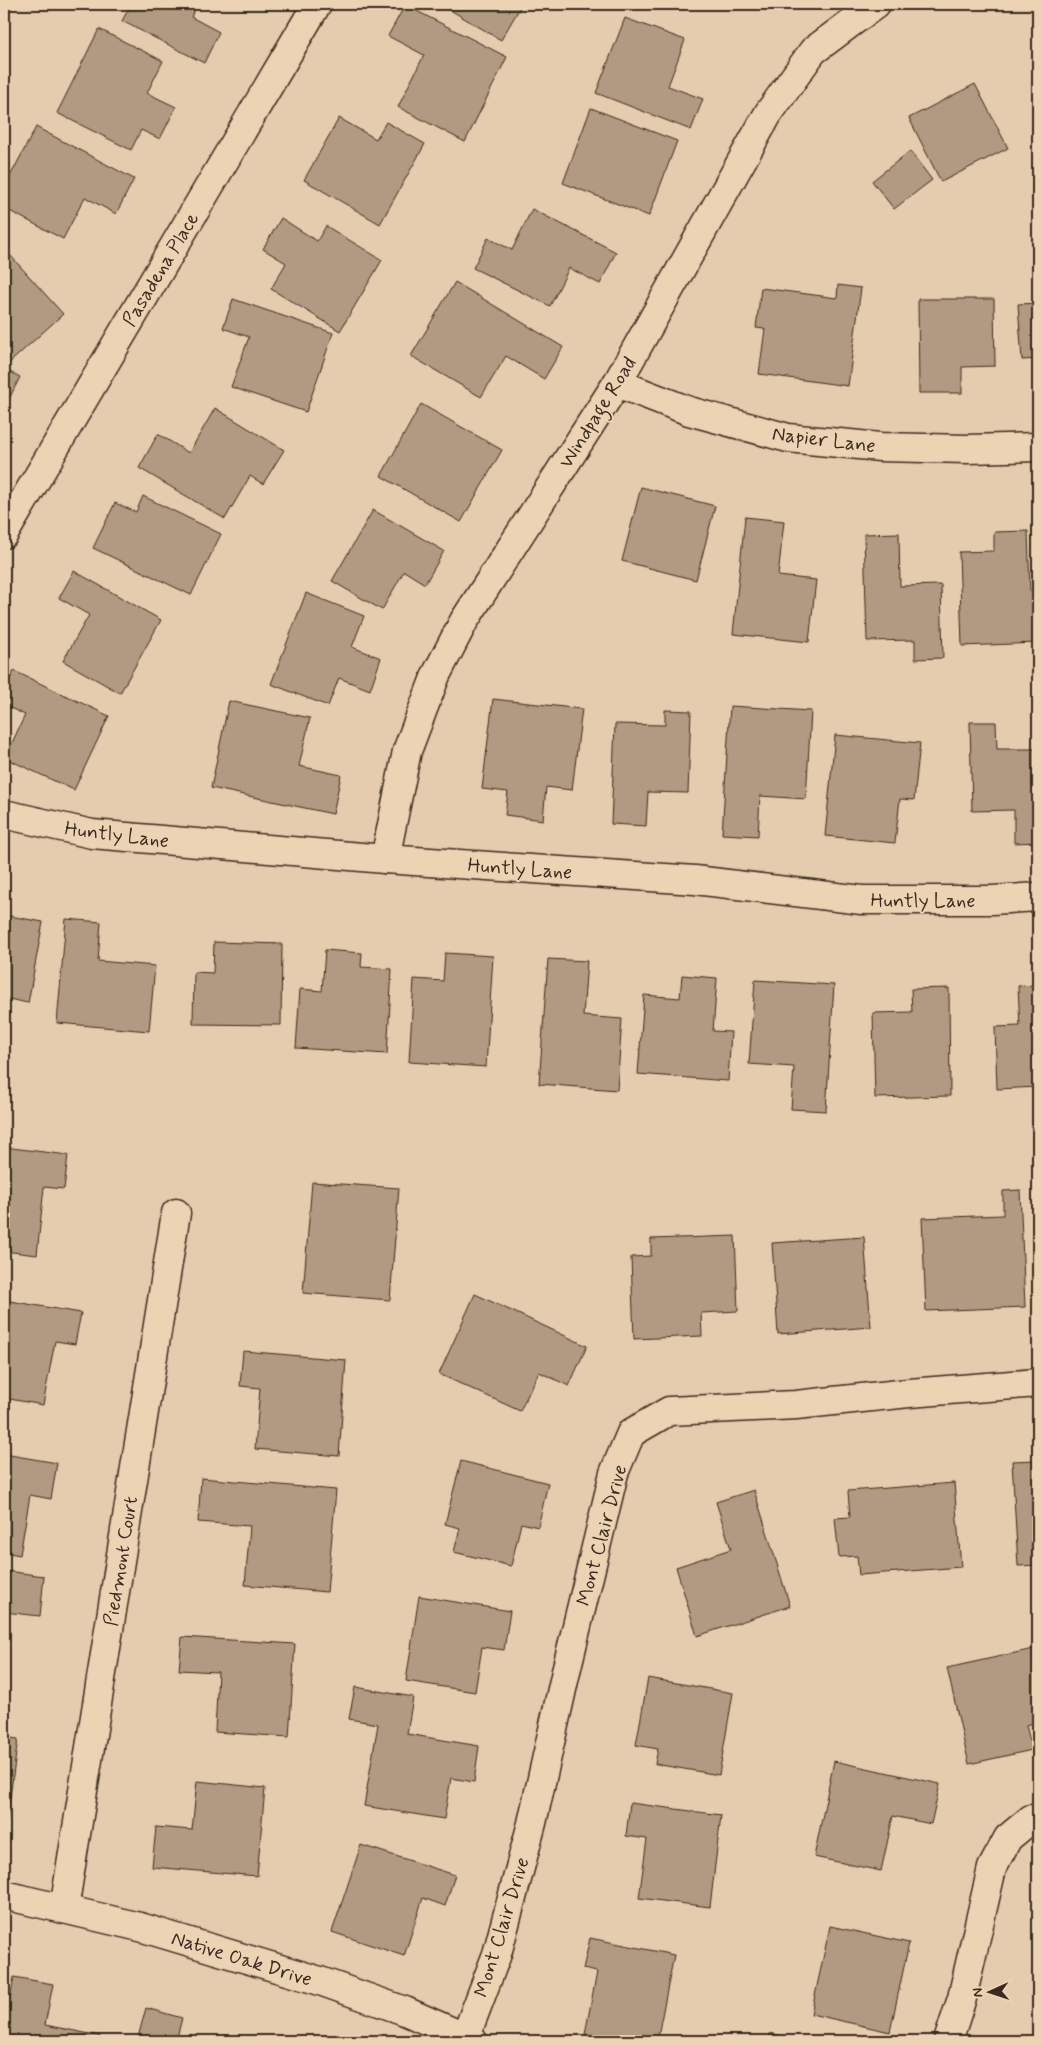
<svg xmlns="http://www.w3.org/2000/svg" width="1042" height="2045" font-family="Mynerve,sans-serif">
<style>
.building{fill:#b19a81;stroke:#3b2a1e}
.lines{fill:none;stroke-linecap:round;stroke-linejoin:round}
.street-casing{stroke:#3b2a1e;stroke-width:31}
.street{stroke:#ecd3b4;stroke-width:28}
.labels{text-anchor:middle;stroke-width:4;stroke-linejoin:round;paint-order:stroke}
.street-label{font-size:20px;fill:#3b2a1e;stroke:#ecd3b4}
</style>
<rect width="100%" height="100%" fill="#e5ccae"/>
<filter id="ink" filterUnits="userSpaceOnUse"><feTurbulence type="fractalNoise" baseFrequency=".02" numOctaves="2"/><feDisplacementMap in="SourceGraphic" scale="10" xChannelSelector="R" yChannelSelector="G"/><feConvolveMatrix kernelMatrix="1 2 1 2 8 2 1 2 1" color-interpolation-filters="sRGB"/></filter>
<g filter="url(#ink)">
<g class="building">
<polygon points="131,4 197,4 191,17 219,32 204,63 122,21"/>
<polygon points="440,4 522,4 501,40"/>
<polygon points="405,5 507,57 465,142 398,107 424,55 388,36"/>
<polygon points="625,18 685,40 668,86 703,99 691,130 596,93"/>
<polygon points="99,29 163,61 147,93 176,107 160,139 141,130 131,150 57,113"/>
<polygon points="975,84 1008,148 941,182 909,118"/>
<polygon points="1035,98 1038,98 1038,163"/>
<polygon points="591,108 677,141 649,216 563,183"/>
<polygon points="339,118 376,139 386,122 425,144 380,224 304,180"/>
<polygon points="36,127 134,179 116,214 85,197 63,239 4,208 4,188"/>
<polygon points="910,151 932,180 894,209 872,181"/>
<polygon points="532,209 616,252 600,284 569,268 550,306 473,268 488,238 512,250"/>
<polygon points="281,218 317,241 326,226 382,260 340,331 271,289 286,263 263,249"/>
<polygon points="10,255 63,314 7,365 4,361 4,260"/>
<polygon points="455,282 563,347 544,379 506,356 481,397 411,356"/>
<polygon points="838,285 861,288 848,386 759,374 765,329 756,328 761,288 837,298"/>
<polygon points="233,299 333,333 306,412 231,387 249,337 223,328"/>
<polygon points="918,299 994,299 995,366 962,367 962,393 919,393"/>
<polygon points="1038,303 1038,359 1022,360 1018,304"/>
<polygon points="4,369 20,377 4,409"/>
<polygon points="421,404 502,450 461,522 381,476"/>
<polygon points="215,408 284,450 263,484 250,476 225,519 139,468 158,434 189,453"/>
<polygon points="641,487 715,506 696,580 622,561"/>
<polygon points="143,496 221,534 191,595 93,548 115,503 136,512"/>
<polygon points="373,510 444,551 425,584 404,571 382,610 332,581"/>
<polygon points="745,517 784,521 778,576 816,580 809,642 733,634"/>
<polygon points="1028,531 1030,591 1038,590 1038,643 962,646 959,552 994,551 994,532"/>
<polygon points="899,533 900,586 941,585 943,658 915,659 915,640 867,641 864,534"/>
<polygon points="74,571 161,620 120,693 63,661 89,615 59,598"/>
<polygon points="306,593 364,616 352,647 381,658 370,690 339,678 328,706 271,684"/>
<polygon points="14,671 109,716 74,790 5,758 25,715 4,705 4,692"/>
<polygon points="493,699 582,709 572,790 546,787 543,820 505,815 508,792 482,789"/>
<polygon points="229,701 310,718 299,766 341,775 333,814 211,788"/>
<polygon points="730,706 811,711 806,799 760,796 758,836 722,834"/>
<polygon points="665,710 691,711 688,793 648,792 646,826 611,824 615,724 665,725"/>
<polygon points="970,722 996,722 997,749 1038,749 1038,842 1014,843 1014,810 972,811"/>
<polygon points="835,735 920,743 914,800 900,799 895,843 825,836"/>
<polygon points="4,915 43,922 28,1003 4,998"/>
<polygon points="66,919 101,922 98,961 155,966 149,1031 57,1023"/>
<polygon points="214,942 282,944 281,1025 193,1024 194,972 213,973"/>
<polygon points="325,950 362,953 361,967 392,969 387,1054 296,1048 300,989 322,991"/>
<polygon points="445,953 493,956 486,1067 409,1062 414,979 443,981"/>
<polygon points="548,959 587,961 583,1016 622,1019 617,1090 539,1084"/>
<polygon points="682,975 717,978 713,1031 731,1032 728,1081 638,1074 644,995 680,998"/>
<polygon points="755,980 834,985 826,1111 791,1109 794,1067 749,1064"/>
<polygon points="1038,985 1038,1087 997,1089 995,1027 1020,1026 1018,986"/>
<polygon points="949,988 950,1096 875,1098 873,1013 912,1012 911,989"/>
<polygon points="4,1147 68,1155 64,1189 44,1187 37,1255 4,1251"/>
<polygon points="312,1182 399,1188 390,1300 303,1293"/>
<polygon points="1020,1190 1025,1307 926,1311 922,1218 1003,1215 1003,1191"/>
<polygon points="735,1236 738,1311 701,1313 702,1336 634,1339 631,1257 651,1256 651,1239"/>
<polygon points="864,1237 871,1327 778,1334 772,1243"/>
<polygon points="475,1294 587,1346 569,1386 539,1372 520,1411 439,1374"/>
<polygon points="4,1300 81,1313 75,1344 55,1341 43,1405 4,1398"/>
<polygon points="243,1351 346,1360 339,1456 255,1449 260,1388 240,1386"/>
<polygon points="4,1454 57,1463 51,1499 30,1495 20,1555 4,1552"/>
<polygon points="1038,1460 1038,1565 1018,1566 1012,1461"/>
<polygon points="461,1461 548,1483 538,1527 521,1523 511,1566 454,1552 460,1528 445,1524"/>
<polygon points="201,1478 336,1490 327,1592 245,1585 250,1526 198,1522"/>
<polygon points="954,1483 961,1567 859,1575 857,1556 839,1557 835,1518 850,1517 848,1491"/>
<polygon points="754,1490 790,1606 697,1636 676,1567 731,1549 716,1502"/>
<polygon points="6,1571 44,1576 40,1616 4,1612"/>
<polygon points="419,1596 510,1611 504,1650 482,1647 475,1692 406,1681"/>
<polygon points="182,1637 295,1644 289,1737 215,1732 218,1672 179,1670"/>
<polygon points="1038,1648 1038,1722 1026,1725 1032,1750 969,1764 947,1668"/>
<polygon points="648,1678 733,1693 719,1775 655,1764 658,1749 636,1745"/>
<polygon points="355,1687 413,1697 407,1734 479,1746 474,1782 451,1778 444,1819 364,1806 378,1724 349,1719"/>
<polygon points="4,1737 18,1739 5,1834 4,1834"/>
<polygon points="834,1761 940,1784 931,1824 893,1816 881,1871 814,1857"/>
<polygon points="197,1781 265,1788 257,1876 152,1867 156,1827 192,1830"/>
<polygon points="630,1803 721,1815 710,1907 639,1898 647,1839 626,1836"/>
<polygon points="361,1845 455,1875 445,1906 423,1898 404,1956 332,1932"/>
<polygon points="830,1926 909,1943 890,2032 811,2014"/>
<polygon points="590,1938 674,1955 657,2041 620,2041 585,2034 597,1972 583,1969"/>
<polygon points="14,1977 53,1984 45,2025 100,2036 98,2041 4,2041 4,2032"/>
<polygon points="146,2008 182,2018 176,2041 137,2041"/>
<polygon points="770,2033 800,2041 768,2041"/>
</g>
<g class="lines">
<g class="street-casing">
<g id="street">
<polyline points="617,383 689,411 788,438 880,447 968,449 1038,447"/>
<polyline points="4,534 317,4"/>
<polyline points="4,814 92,834 385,859 695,880 862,900 992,900 1038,897"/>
<polyline points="385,859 407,751 436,675 464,621 617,383 768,114 813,51 876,4"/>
<polyline points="4,1895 140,1927 320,1981 405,2011 473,2041"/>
<polyline points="64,1909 176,1213"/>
<polyline points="465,2038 497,1954 532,1823 567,1667 614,1473 631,1433 669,1411 796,1405 909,1393 1038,1383"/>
<polyline points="948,2041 962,1998 992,1868 1008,1838 1031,1819 1038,1819"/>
</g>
</g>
<use href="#street" class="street"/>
</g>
</g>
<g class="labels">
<g class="street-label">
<text transform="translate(160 269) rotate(-59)" y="7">Pasadena Place</text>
<text transform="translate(597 412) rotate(-58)" y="7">Windpage Road</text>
<text transform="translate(824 439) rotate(7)" y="7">Napier Lane</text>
<text transform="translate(117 834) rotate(7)" y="7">Huntly Lane</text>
<text transform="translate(520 868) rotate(4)" y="7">Huntly Lane</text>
<text x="923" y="907">Huntly Lane</text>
<text transform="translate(601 1535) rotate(-75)" y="7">Mont Clair Drive</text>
<text transform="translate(120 1561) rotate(-81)" y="7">Piedmont Court</text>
<text transform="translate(501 1927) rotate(-73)" y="7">Mont Clair Drive</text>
<text transform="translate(242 1958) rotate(17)" y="7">Native Oak Drive</text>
</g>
</g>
<rect width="1042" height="2045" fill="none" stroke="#ecd3b4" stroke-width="20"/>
<rect x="10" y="10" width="1022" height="2025" fill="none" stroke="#3b2a1e" stroke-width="2" filter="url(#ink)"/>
<g transform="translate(990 1992) rotate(267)" stroke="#ecd3b4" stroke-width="4" paint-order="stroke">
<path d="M0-4L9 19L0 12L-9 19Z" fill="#3b2a1e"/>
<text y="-8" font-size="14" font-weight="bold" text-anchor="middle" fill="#3b2a1e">N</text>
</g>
</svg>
